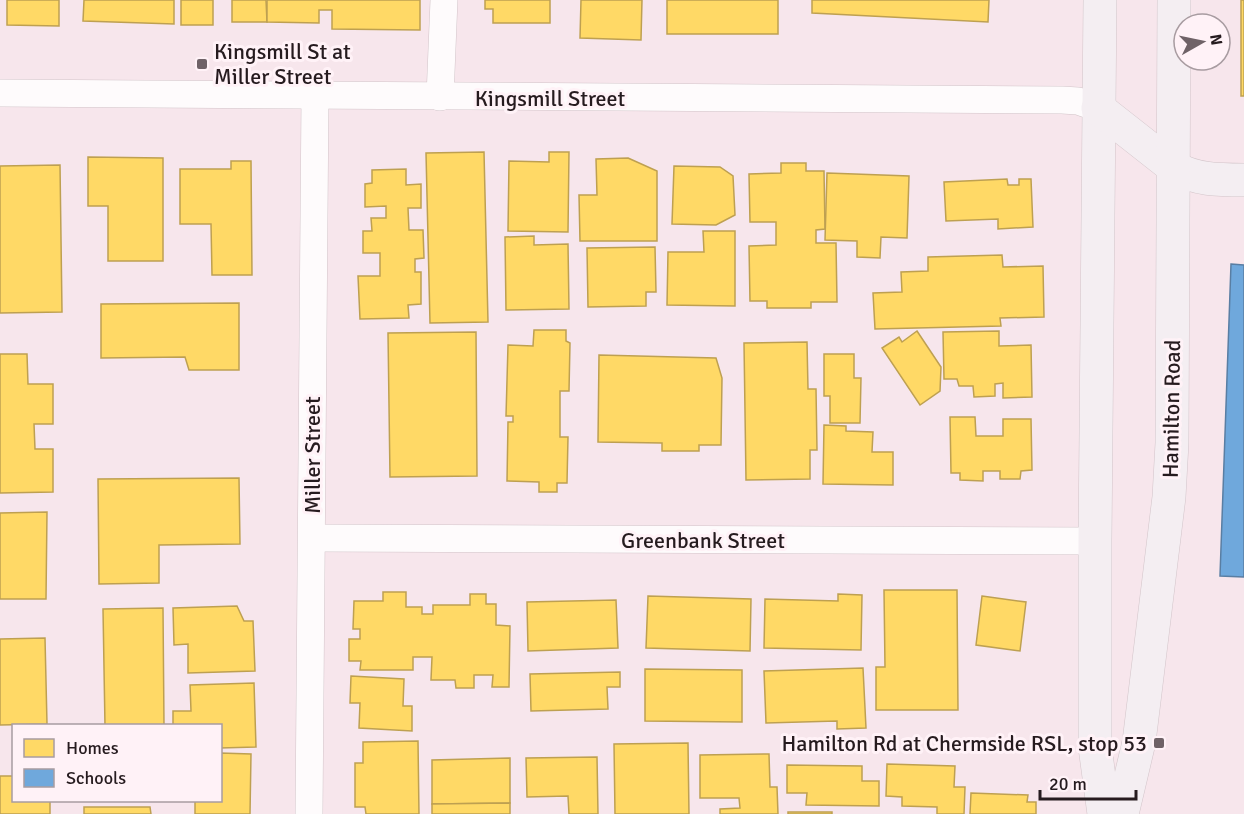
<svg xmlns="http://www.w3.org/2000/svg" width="1244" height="814" font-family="Signika,sans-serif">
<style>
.homes{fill:#ffd966;stroke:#bea051;stroke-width:1.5}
.schools{fill:#6fa8dc;stroke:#597ea3;stroke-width:1.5}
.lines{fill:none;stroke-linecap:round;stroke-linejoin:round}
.street-casing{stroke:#d2c4c9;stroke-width:28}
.secondary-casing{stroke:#d2c4c9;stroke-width:34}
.street{stroke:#fefbfc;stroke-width:27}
.secondary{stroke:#f4eef2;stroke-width:33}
.poi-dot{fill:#6f6267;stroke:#fff2f7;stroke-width:2}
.labels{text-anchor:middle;stroke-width:6;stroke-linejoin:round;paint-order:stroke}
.poi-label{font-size:22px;fill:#261b1f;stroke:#fff2f7;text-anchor:start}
.street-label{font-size:22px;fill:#261b1f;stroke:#fff2f7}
</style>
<rect width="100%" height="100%" fill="#f7e6ec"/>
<g class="homes">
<polygon points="7,0 59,0 59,26 7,25"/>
<polygon points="84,0 174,0 174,24 83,21"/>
<rect x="181" y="0" width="32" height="25"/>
<polygon points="232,0 266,0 267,22 232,22"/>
<polygon points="267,0 420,0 420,30 332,29 332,10 319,10 319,23 267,22"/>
<polygon points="485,0 550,0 550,23 493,23 493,9 485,9"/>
<polygon points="581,0 642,0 641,40 580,38"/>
<rect x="667" y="0" width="111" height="34"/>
<polygon points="812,0 989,0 988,22 812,13"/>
<rect x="1241" y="0" width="3" height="96"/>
<polygon points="484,152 488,322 430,323 426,153"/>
<polygon points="549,152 569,152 568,232 508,231 509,161 549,162"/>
<polygon points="88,157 163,158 163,261 108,261 108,206 88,206"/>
<polygon points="628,158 657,171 657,241 580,241 579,195 597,195 596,159"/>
<polygon points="231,161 251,161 252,275 212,275 211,224 180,224 180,169 231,169"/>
<polygon points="781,163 806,163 806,171 824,171 825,229 816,230 816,243 836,243 837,302 811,302 811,308 767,308 767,301 750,301 749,246 776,245 776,222 750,222 749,174 781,173"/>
<polygon points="60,165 62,312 0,313 0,166"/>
<polygon points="674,166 720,167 733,176 735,215 716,225 672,224"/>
<polygon points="406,169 406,185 421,184 421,208 408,208 409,230 423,230 424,258 415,259 415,272 421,272 421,304 408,305 409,318 360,319 358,276 380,276 380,253 363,253 363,231 372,231 371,218 386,218 386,206 365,207 365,184 372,183 372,170"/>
<polygon points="827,173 909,176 907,238 881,237 880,258 857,257 857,241 825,240"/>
<polygon points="1007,179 1008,185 1019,185 1019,179 1031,179 1033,227 998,229 998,219 946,221 944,182"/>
<polygon points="703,231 735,231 735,306 667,305 668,252 704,252"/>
<polygon points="534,236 534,245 568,244 569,309 506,310 505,237"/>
<polygon points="655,247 656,292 646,292 646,306 588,307 587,248"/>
<polygon points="1002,255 1003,267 1043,266 1044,317 1000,318 1001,326 875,329 873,293 902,292 901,272 928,271 928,257"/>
<polygon points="239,303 239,370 189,370 185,357 101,358 101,304"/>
<polygon points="534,330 566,330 566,341 570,343 569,391 560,391 560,437 568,437 567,483 557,483 557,492 539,492 539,482 507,481 508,422 513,422 513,416 506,416 508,345 533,346"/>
<polygon points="917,331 941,367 940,391 920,405 882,348 899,337 902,342"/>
<polygon points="999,331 999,346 1031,345 1032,397 1003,398 1003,383 995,384 995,396 974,397 973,386 959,386 957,379 944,379 943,332"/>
<polygon points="476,332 477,476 390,477 388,333"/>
<polygon points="807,342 808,389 816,389 817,450 810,450 810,479 746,480 744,343"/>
<polygon points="0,354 27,354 28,384 53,384 53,424 34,424 35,449 53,449 53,492 0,493"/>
<polygon points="824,354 854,354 854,378 861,378 860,423 830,423 830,396 824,396"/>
<polygon points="599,355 716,358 722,378 721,445 699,445 699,451 662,451 662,443 598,442"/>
<polygon points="950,417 975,417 976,436 1003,436 1003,419 1031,419 1032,470 1021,471 1020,479 1000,479 1000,471 983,471 983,481 960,480 960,473 951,473"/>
<polygon points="824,425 846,426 846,431 873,432 872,452 893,452 893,485 823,484"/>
<polygon points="239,478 240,544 159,545 159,583 99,584 98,479"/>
<polygon points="47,512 46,599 0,599 0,513"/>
<polygon points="884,590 957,590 958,710 876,710 876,667 885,667"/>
<polygon points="383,592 406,592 406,607 422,607 422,614 433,614 433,605 470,605 470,594 486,594 486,604 496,604 496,625 510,626 509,687 492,687 493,675 474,675 474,688 456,688 455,680 431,680 432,657 413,657 413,670 360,670 361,661 349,661 349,639 360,639 360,629 353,629 354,601 383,601"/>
<polygon points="838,594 862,595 861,650 764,648 765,599 838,601"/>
<polygon points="648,596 751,599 750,651 646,648"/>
<polygon points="982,596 1026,602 1020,651 976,645"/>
<polygon points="616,600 618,648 528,651 527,602"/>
<polygon points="237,606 244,621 253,621 255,671 188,673 188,644 174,645 173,608"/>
<polygon points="163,608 164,726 105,726 103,609"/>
<polygon points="45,638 47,724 0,725 0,639"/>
<polygon points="863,668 866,728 837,729 837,721 766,723 764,671"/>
<polygon points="645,669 742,670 742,722 645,721"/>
<polygon points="620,672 620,687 607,687 608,709 531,711 530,674"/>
<polygon points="351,676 404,679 403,706 412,706 412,731 359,728 360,703 350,703"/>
<polygon points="254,683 256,747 220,748 220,726 173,726 173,711 191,711 190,685"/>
<polygon points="418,741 419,814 366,814 365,807 355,807 355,763 363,763 363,742"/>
<polygon points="688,743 689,814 615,814 614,744"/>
<polygon points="220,753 251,754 250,814 195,814 195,800 220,800"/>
<polygon points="769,754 770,787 777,787 778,814 720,814 720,809 740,808 739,798 700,798 700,755"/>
<polygon points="597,757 598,814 569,814 568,796 527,797 526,758"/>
<polygon points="510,758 510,803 432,804 432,760"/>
<polygon points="887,764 955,766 954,787 965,787 964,814 937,814 937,807 902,806 902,797 886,796"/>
<polygon points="787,765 862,766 862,781 879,781 879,806 806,805 807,793 787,793"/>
<polygon points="0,776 14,776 14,800 50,800 50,814 0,814"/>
<polygon points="971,793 1028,795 1027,802 1036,802 1036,814 970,814"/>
<polygon points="510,803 510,814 432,814 432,804"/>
<polygon points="84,807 150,807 151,814 84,814"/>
<rect x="788" y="812" width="44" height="2"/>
</g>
<polygon class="schools" points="1231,264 1244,265 1244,577 1220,576"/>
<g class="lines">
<g class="street-casing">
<g id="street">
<polyline points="0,93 1062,100 1078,101 1098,108"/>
<polyline points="440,97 444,0"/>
<polyline points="312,538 1095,541"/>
<polyline points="309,814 315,97"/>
</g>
</g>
<g class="secondary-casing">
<g id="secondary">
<polyline points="1100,0 1095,541 1095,747 1104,814"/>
<path d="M1098,108L1173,167C1196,180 1218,180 1244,180"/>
<polyline points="1122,814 1139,742 1169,497 1172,443 1174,0"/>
</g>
</g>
<use href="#street" class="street"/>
<use href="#secondary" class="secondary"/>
</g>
<g class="poi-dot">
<rect x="196" y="58" width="12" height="12" rx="3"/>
<rect x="1153" y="737" width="12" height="12" rx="3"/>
</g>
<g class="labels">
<g class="poi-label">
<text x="214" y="59">Kingsmill St at<tspan x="214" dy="25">Miller Street</tspan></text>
<text x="1147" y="751" text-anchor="end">Hamilton Rd at Chermside RSL, stop 53</text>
</g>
<g class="street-label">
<text x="550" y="106">Kingsmill Street</text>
<text transform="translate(1171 409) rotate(-89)" y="8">Hamilton Road</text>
<text transform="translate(312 455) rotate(-90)" y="8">Miller Street</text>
<text x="703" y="548">Greenbank Street</text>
</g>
</g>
<rect x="12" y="724" width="210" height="78" fill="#fff2f7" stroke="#a89ca1" stroke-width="1.5"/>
<rect x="24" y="739" width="30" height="18" fill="#ffd966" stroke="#a89ca1" stroke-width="1.5"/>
<text x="66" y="754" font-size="18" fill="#261b1f">Homes</text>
<rect x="24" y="769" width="30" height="18" fill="#6fa8dc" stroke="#a89ca1" stroke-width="1.5"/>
<text x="66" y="784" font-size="18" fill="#261b1f">Schools</text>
<g transform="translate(1202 42) rotate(81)"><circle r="28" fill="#fff2f7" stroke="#a89ca1" stroke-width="1.5"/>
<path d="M0-4.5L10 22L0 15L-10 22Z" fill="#6f6267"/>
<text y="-9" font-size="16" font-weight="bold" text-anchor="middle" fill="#261b1f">N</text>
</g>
<path d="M1040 790v9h96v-9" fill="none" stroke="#261b1f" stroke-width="3"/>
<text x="1049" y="790" font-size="18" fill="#261b1f" stroke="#fff2f7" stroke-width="4.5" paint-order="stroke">20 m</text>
</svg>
